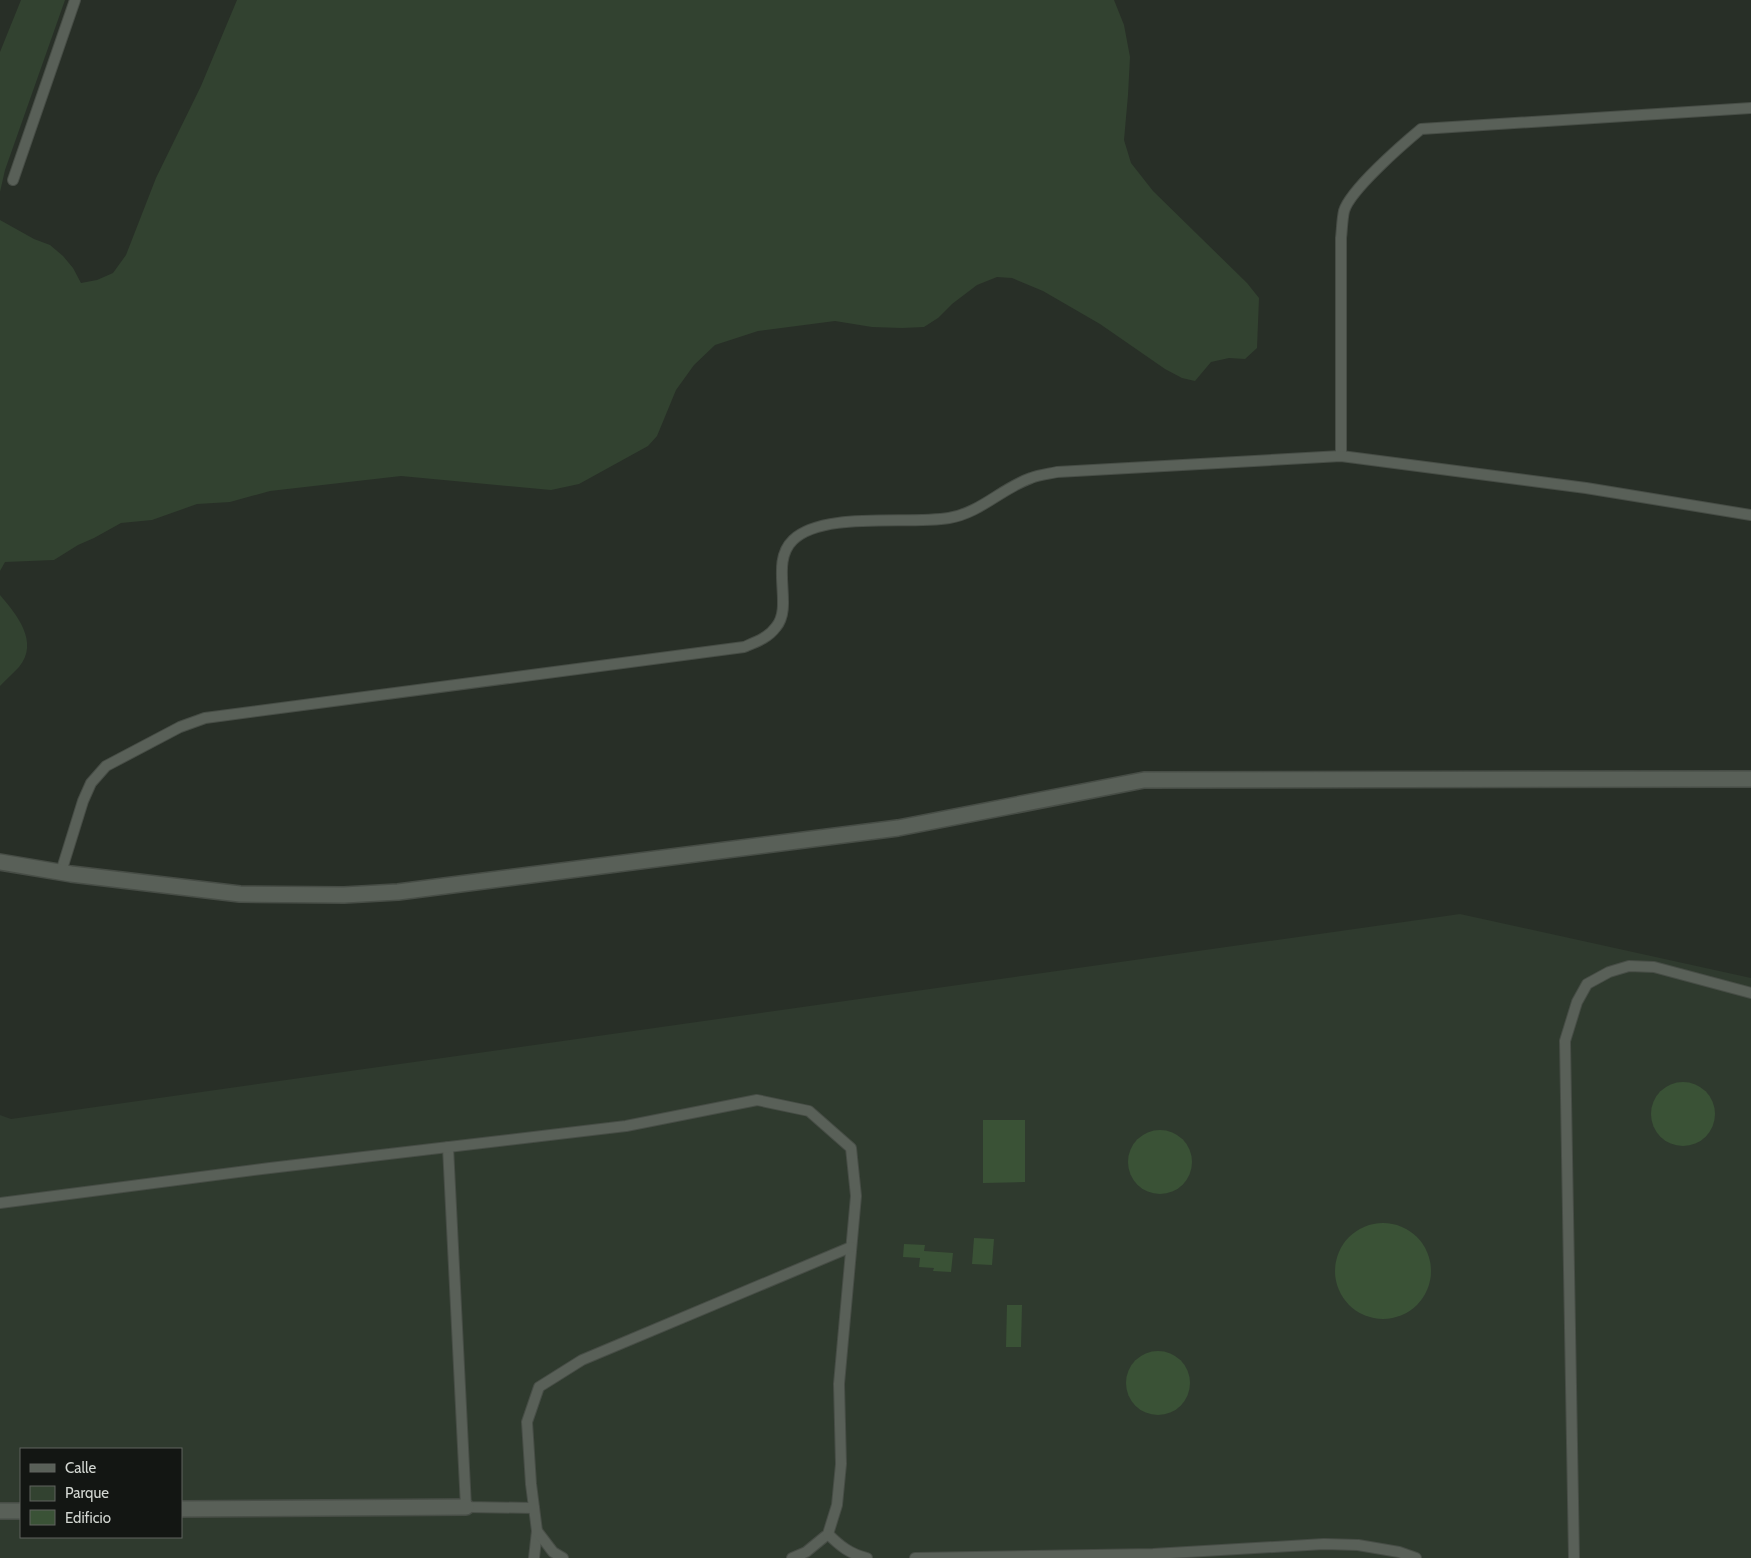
<svg xmlns="http://www.w3.org/2000/svg" width="1751" height="1558" font-family="Cabin,sans-serif">
<style>
.built{fill:#2f3a2e;fill-rule:evenodd}
.green{fill:#324230}
.building{fill:#3a5236}
.lines{fill:none;stroke-linecap:round;stroke-linejoin:round}
.lane-casing{stroke:#474d46;stroke-width:12}
.street-casing{stroke:#474d46;stroke-width:18}
.lane{stroke:#596058;stroke-width:10}
.street{stroke:#596058;stroke-width:15}
</style>
<rect width="100%" height="100%" fill="#282f27"/>
<path class="built" d="M1460,914L1751,978V1558H0V1115L11,1119ZM21,1449H181V1537H21Z"/>
<g class="green">
<polygon points="21,0 65,0 5,170 0,192 0,52"/>
<polygon points="237,0 1114,0 1124,25 1130,57 1128,95 1124,140 1131,163 1153,191 1247,283 1259,298 1257,348 1245,359 1229,358 1211,362 1195,381 1182,378 1165,369 1100,324 1043,291 1012,278 997,277 977,285 952,304 938,318 924,327 902,328 872,327 835,321 758,331 715,345 694,365 676,390 657,436 648,446 579,484 551,490 401,476 270,491 230,502 197,504 152,520 121,523 94,538 78,545 54,560 5,562 0,571 0,220 34,239 50,245 63,256 73,268 81,283 97,280 113,273 126,255 156,178 201,86"/>
<path d="M0,595C16,614 40,642 19,667C13,673 6,680 0,686Z"/>
</g>
<g class="building">
<circle cx="1683" cy="1114" r="32"/>
<polygon points="983,1120 1025,1120 1025,1182 983,1183"/>
<circle cx="1160" cy="1162" r="32"/>
<circle cx="1383" cy="1271" r="48"/>
<polygon points="974,1238 994,1239 992,1265 972,1264"/>
<polygon points="904,1244 925,1245 924,1251 953,1253 951,1272 933,1271 934,1268 919,1267 920,1258 903,1257"/>
<polygon points="1007,1305 1022,1305 1021,1347 1006,1347"/>
<circle cx="1158" cy="1383" r="32"/>
</g>
<g class="lines">
<g class="lane-casing">
<g id="lane">
<polyline points="13,180 75,0"/>
<path d="M1341,456V238C1342,230 1342,220 1344,211C1350,190 1403,144 1421,129L1751,108"/>
<path d="M61,872L83,801L91,783L106,766L180,727L205,718L744,647C756,642 768,638 776,627C794,606 769,563 793,540C823,511 908,525 949,518C980,513 1002,488 1031,478C1039,475 1048,474 1057,472L1341,456L1586,488L1751,515"/>
<polyline points="448,1147 466,1507 534,1508"/>
<polyline points="0,1203 270,1168 626,1126 757,1100 809,1111 851,1148 856,1196 839,1384 841,1464 837,1505 828,1534 806,1552 792,1558"/>
<path d="M828,1534C840,1546 850,1554 867,1558"/>
<polyline points="534,1558 537,1531"/>
<polyline points="563,1558 553,1552 537,1531 531,1484 527,1422 539,1387 582,1360 851,1247"/>
<polyline points="915,1558 1153,1554 1324,1544 1358,1545 1399,1552 1416,1558"/>
<polyline points="1574,1558 1565,1041 1577,1002 1587,984 1609,972 1629,966 1654,967 1751,993"/>
</g>
</g>
<g class="street-casing">
<g id="street">
<polyline points="0,862 71,874 240,894 344,895 398,892 460,884 898,828 1144,780 1751,779"/>
<polyline points="181,1509 466,1507"/>
<polyline points="0,1511 21,1511"/>
</g>
</g>
<use href="#lane" class="lane"/>
<use href="#street" class="street"/>
</g>
<rect x="20" y="1448" width="162" height="90" fill="#131613" stroke="#60635f"/>
<rect x="30" y="1464" width="25" height="8" fill="#596058" stroke="#60635f"/>
<text x="65" y="1473" font-size="15" fill="#d3d7d2">Calle</text>
<rect x="30" y="1486" width="25" height="15" fill="#324230" stroke="#60635f"/>
<text x="65" y="1498" font-size="15" fill="#d3d7d2">Parque</text>
<rect x="30" y="1510" width="25" height="15" fill="#3a5236" stroke="#60635f"/>
<text x="65" y="1523" font-size="15" fill="#d3d7d2">Edificio</text>
</svg>
